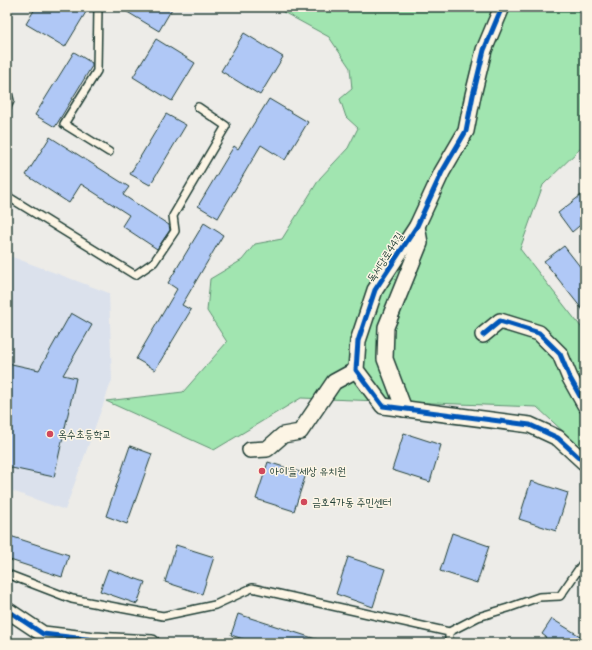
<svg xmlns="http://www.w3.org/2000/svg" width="592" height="650" font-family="Delius,'Poor Story',sans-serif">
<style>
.built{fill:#dbe1ec}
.green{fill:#a1e5b0;stroke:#609172}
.building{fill:#b0c8f6;stroke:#1f3d34}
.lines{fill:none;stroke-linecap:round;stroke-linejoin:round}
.service-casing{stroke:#1f3d34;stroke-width:10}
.minor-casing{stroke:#1f3d34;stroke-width:18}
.service{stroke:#fcf5e5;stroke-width:7}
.minor{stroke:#fcf5e5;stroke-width:15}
.cycleway-casing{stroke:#fcf5e5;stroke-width:8}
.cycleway{stroke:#0057b8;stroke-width:5}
.poi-dot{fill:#d1495b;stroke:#fcf5e5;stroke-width:1.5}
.labels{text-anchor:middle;stroke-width:3;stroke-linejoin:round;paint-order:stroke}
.street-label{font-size:11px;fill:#1f3d34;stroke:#fcf5e5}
.poi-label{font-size:11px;fill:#1f3d34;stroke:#fcf5e5;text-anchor:start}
</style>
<rect width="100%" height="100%" fill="#edece8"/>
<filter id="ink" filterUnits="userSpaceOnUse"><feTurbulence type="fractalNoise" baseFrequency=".025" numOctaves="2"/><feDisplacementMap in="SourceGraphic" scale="8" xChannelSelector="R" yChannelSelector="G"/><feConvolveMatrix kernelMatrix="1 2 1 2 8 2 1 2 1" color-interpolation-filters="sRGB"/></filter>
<g filter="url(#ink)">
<polygon class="built" points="7,255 109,293 112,380 65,510 7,489"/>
<polygon class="green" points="274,7 585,7 585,144 543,185 520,249 585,332 585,452 537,407 301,398 214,450 106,401 183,392 227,342 207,311 210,279 242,260 255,244 282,239 320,178 348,148 358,128 346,117 340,99 352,89 350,68 329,37"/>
<g class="building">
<polygon points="36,7 89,7 65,47 26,24"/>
<polygon points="119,7 173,7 159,31"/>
<polygon points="244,33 283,57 260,95 221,71"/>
<polygon points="156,39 195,63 172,101 133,77"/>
<polygon points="74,52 92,63 92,66 55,127 35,115"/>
<polygon points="269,99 308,122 285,160 261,145 218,218 198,206 234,146 238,149"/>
<polygon points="166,114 186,125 150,185 130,174"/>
<polygon points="50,137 129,187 123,195 169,225 170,230 157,249 122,226 129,215 81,184 69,203 26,175"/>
<polygon points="585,192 585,221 572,232 558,213"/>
<polygon points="204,223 223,235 182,305 191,310 155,370 136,359 177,289 168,283"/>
<polygon points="564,246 585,273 585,313 544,261"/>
<polygon points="71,313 92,325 63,375 76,378 54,477 7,467 7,363 39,370"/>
<polygon points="404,433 441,445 430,482 392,470"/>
<polygon points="130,446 152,454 127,524 106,516"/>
<polygon points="268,462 306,474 294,511 256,499"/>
<polygon points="531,481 568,493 556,531 519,519"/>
<polygon points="452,533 489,546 477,583 440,571"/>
<polygon points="7,535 69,555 62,577 7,559"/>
<polygon points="176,545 214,557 202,594 165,582"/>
<polygon points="348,557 385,569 373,607 336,594"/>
<polygon points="108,569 145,582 137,604 100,591"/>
<polygon points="238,614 322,641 322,643 255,643 231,635"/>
<polygon points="552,619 585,639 585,643 542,643 546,637 542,634"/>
</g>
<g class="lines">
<g class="service-casing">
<g id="service">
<polyline points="98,7 97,71 64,124 109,152"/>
<polyline points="7,89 10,101 7,107"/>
<polyline points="7,196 135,275 154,262 175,231 173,216 226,126 198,107"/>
<polyline points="7,574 72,599 163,616 215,605 252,588 449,632 449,643"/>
<polyline points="449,632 478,617 508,608 539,597 560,596 585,560"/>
</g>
</g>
<g class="minor-casing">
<g id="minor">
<polyline points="502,7 484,50 473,95 466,131 442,172 417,226 375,290 358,341 356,370 383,406 530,425 558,438 585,463"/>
<polyline points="483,335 500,321 539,333 560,354 570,378 585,405"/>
<polyline points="404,409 385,359 386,327 420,243 417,226"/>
<polyline points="250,450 267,449 283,435 300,432 334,382 356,370"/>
<polyline points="7,610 43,634 94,640 152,643"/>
</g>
</g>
<use href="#service" class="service"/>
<use href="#minor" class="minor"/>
<g class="cycleway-casing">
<g id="cycleway">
<polyline points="502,7 484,50 473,95 466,131 442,172 417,226 375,290 358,341 356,370 383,406 530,425 558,438 585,463"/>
<polyline points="483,335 500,321 539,333 560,354 570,378 585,405"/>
<polyline points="7,610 43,634 94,640 152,643"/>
</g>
</g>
<use href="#cycleway" class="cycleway"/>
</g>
</g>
<g class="poi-dot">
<circle cx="50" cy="434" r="4"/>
<circle cx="262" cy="471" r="4"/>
<circle cx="304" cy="502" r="4"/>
</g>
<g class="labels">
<g class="street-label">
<text transform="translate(385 257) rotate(-57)" y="4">독서당로44길</text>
</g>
<g class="poi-label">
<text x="58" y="438">옥수초등학교</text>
<text x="270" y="475">아이들 세상 유치원</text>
<text x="312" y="506">금호4가동 주민센터</text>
</g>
</g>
<rect width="592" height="650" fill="none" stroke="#fcf5e5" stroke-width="24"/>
<rect x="12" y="12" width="568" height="626" fill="none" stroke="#1f3d34" stroke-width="1.5" filter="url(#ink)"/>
</svg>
